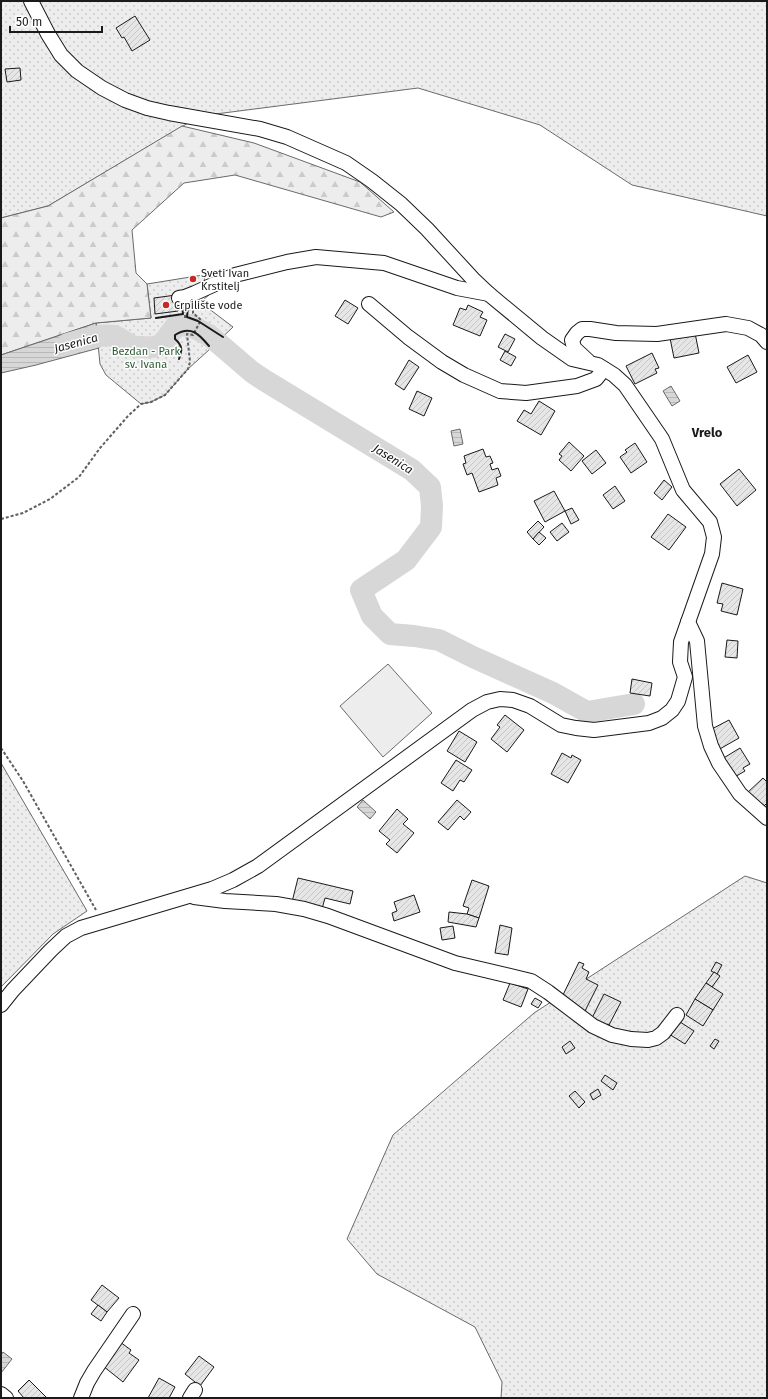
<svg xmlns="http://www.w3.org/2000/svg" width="768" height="1399" font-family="'Fira Sans',sans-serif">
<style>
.grass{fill:url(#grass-dots);stroke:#6a6a6a}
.forest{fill:url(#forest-firs);stroke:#6a6a6a}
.pitch{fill:#ededed;stroke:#6a6a6a}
.water{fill:url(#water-rules);stroke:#6a6a6a}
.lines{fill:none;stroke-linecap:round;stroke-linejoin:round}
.river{stroke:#d7d7d7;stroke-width:22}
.building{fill:url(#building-hatch);stroke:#1a1a1a}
.minor-casing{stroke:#1a1a1a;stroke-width:16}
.path{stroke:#5f5f5f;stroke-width:2;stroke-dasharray:3 2;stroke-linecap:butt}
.minor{stroke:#fff;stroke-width:14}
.wall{stroke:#1a1a1a;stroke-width:2}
.poi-dot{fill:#c62828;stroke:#fff;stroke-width:1.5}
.labels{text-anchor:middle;stroke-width:3;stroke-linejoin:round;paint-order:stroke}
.poi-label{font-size:11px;fill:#1a1a1a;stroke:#fff;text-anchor:start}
.park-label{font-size:11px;fill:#2b5a34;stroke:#fff}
.water-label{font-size:12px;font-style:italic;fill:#1a1a1a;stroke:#fff}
.quarter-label{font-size:13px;font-weight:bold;fill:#1a1a1a;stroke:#fff}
</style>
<defs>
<pattern id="grass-dots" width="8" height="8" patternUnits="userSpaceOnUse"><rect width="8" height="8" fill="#ededed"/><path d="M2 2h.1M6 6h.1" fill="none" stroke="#cbcbcb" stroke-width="1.8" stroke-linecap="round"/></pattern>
<pattern id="forest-firs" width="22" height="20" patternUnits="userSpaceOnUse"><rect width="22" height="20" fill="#ededed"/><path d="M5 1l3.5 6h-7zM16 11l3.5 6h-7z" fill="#cbcbcb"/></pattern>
<pattern id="water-rules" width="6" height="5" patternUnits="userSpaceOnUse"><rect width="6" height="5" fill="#d7d7d7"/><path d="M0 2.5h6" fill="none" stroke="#b8b8b8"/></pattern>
<pattern id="building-hatch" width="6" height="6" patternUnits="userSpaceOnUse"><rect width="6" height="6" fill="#e6e6e6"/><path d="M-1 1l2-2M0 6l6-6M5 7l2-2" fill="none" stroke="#c5c5c5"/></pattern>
</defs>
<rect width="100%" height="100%" fill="#fff"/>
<g class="grass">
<polygon points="1,1 767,1 767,216 632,185 540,125 418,88 200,116 48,206 1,218"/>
<polygon points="203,275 210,294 202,301 204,305 233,327 210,349 188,369 165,395 151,402 141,404 106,375 100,364 96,323 151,318 147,284"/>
<polygon points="1,763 87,911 53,934 1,987"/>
<polygon points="745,876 767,883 767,1398 501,1398 502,1382 475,1327 377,1274 347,1239 393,1135 534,1013"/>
</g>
<polygon class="forest" points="182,126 254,143 360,182 394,212 381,217 235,175 184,183 132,230 136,273 147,284 151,318 96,323 1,355 1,218 48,206"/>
<polygon class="pitch" points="388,664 432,713 383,757 340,706"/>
<g class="water">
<polygon points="96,323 99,348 36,365 1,373 1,355"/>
<polygon points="671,386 680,401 672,406 663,391"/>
<polygon points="460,429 463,444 454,446 451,431"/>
<polygon points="363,800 376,812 370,819 357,807"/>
<polygon points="3,1352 12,1359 1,1373 1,1355"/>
</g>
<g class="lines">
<path class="river" d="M68,344C83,340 99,334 114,336C121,338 124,342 130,345C133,347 138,347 142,347C165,349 163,341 176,326L190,325L210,336L252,372L264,380L412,470L430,487L432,506L431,527L406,560L361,590L372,616L390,634L414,636L439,640L473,657L553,693L587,712L634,704"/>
</g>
<g class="building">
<polygon points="135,16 150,40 132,51 124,37 122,38 116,28"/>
<polygon points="20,68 21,80 7,82 5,69"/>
<polygon points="176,295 178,311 155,314 154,298"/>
<polygon points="345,300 358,308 348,324 335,316"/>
<polygon points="468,305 483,312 480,317 487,320 480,336 453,325 460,308 466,310"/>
<polygon points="695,333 699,353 674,358 670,338"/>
<polygon points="505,334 515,339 508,352 498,347"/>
<polygon points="505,351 516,357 511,366 500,360"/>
<polygon points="652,353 659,368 655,369 657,373 635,384 626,366"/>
<polygon points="748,355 757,372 736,383 727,367"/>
<polygon points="409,360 419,367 404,390 395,384"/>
<polygon points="417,391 432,398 424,416 409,409"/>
<polygon points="539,401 555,411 541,435 517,421 524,410 531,414"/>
<polygon points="569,442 584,456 571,471 559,460 562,456 559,454"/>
<polygon points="635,443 647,462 631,473 620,457 627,452 625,450"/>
<polygon points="483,449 486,457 490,456 493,463 490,464 492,470 498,468 501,476 496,478 498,485 479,492 472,473 467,475 463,464 466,463 464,456"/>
<polygon points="596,450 606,463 592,474 582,461"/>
<polygon points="739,469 756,490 737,506 720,484"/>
<polygon points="664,480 672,487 662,500 654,493"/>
<polygon points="615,486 625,501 613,509 603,495"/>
<polygon points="554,491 565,511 545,522 534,501"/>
<polygon points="572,508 579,520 571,524 565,511"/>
<polygon points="668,514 686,527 669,550 651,537"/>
<polygon points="538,521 544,527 533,539 527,532"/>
<polygon points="562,523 569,532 557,541 550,532"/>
<polygon points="539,532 546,538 539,545 533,539"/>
<polygon points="722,583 743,589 737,615 721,611 723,604 717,603"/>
<polygon points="727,640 738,641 737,658 725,657"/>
<polygon points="632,679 652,683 650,696 630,693"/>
<polygon points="505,715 524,730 507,752 491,739 500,727 497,725"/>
<polygon points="729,720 739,738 718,750 708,731"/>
<polygon points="459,731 477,742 465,762 447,751"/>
<polygon points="740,748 750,764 743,768 745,771 733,778 722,759"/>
<polygon points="562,753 571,758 572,755 581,760 568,783 551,774"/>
<polygon points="456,760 472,770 464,782 460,780 453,791 441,783"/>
<polygon points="763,778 767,782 767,803 761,809 746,794"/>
<polygon points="457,800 471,812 464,820 460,816 448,830 438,822"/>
<polygon points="397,809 408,819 403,824 414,833 397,853 386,844 390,840 379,831"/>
<polygon points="298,878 353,891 350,904 325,898 322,909 292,902"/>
<polygon points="472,880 489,886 479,918 467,914 469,908 463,906"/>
<polygon points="414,895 420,912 394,921 392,913 397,911 394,902"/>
<polygon points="449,912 467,914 479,918 476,927 448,922"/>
<polygon points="500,925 512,928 508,955 495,953"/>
<polygon points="453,926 455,938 442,940 440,928"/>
<polygon points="579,962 584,964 582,968 589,972 586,979 598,985 585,1011 561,999"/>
<polygon points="716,962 722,965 717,974 711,971"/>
<polygon points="714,972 720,976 712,987 706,983"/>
<polygon points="510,983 528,989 521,1007 503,1000"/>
<polygon points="706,983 723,994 713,1010 695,999"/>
<polygon points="604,994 621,1002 609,1025 607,1024 606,1027 591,1020"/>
<polygon points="535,998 542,1002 538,1008 531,1004"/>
<polygon points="695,999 713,1010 703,1026 686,1015"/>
<polygon points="677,1020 694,1031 685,1044 669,1034"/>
<polygon points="715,1039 719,1041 714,1049 710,1046"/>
<polygon points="570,1041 575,1048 566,1054 562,1047"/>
<polygon points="605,1075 617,1083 613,1090 601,1081"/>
<polygon points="598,1089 601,1095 593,1100 590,1094"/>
<polygon points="575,1091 585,1102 579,1108 569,1096"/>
<polygon points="102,1285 119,1298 107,1312 91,1300"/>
<polygon points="98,1305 107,1312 101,1321 91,1314"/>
<polygon points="120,1342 131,1350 129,1353 139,1360 123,1382 103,1366"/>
<polygon points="199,1356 214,1367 200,1386 185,1374"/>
<polygon points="159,1378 175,1387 169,1398 148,1398"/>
<polygon points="29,1380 47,1398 24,1398 18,1391"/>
</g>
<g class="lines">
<g class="minor-casing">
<g id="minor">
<polyline points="179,298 185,297 195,293 235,275 287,262 316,257 384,263 457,288 489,294"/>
<polyline points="369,304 408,337 442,362 464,375 500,391 526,393 577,386 596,379 604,369"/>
<polyline points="588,361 574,348 572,340 577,333 582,329 590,329 616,333 657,334 726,324 748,328 761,335 767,342"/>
<polyline points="688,622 697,641 705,726 711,746 719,763 740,794 767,818"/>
<polyline points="194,897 225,901 276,904 304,909 328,916 455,963 531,981 548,992 593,1026 612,1035 631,1039 648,1040 656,1038 663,1033 677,1015"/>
<polyline points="1,1005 13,990 51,950 66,936 81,928 212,889 233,880 258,866 472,710 487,702 500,699 513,700 530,706 561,725 576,728 594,730 649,723 662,718 672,710 678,701 685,677 680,662 681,642 712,554 714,537 710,522 683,490 662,439 625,385 614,375 598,365 572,359 542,338 490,295 473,279 427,229 401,204 372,181 346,163 287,137 260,129 169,113 147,108 125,100 102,88 77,71 61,55 48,34 31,1"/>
<polyline points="1,1394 6,1398"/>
<polyline points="81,1398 87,1383 94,1371 133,1314"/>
<polyline points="190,1398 195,1390"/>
</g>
</g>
<g class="path">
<polyline points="185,310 185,318"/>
<polyline points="1,519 23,513 50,499 79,477 100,448 128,416 141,404 151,402 165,395 188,369 190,362 187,334 193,335 201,320 193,313 193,308"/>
<polyline points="1,748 23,781 96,910"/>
</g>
<use href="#minor" class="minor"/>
<g class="wall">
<polyline points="192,300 188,307 187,317 198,321 223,337"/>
<polyline points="156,318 183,314 182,305"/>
<path d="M179,359C182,350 183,346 175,339V335C191,325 199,334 209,346"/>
</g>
</g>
<g class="poi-dot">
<circle cx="193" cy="279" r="4"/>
<circle cx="166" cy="305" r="4"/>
</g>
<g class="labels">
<g class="poi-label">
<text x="201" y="277">Sveti Ivan<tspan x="201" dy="13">Krstitelj</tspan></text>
<text x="174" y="309">Crpilište vode</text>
</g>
<g class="park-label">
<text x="146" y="355">Bezdan - Park<tspan x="146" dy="13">sv. Ivana</tspan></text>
</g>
<g class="water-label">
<text transform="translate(76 343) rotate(-15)" y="4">Jasenica</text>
<text transform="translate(393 459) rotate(32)" y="4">Jasenica</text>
</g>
<g class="quarter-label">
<text x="707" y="437">Vrelo</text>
</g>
</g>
<rect width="768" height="1399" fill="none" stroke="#1a1a1a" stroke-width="4"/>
<path d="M10 26v6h92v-6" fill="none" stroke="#1a1a1a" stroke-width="2"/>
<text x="16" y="26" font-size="12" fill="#1a1a1a" stroke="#ffffff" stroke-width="3" paint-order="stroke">50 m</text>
</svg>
